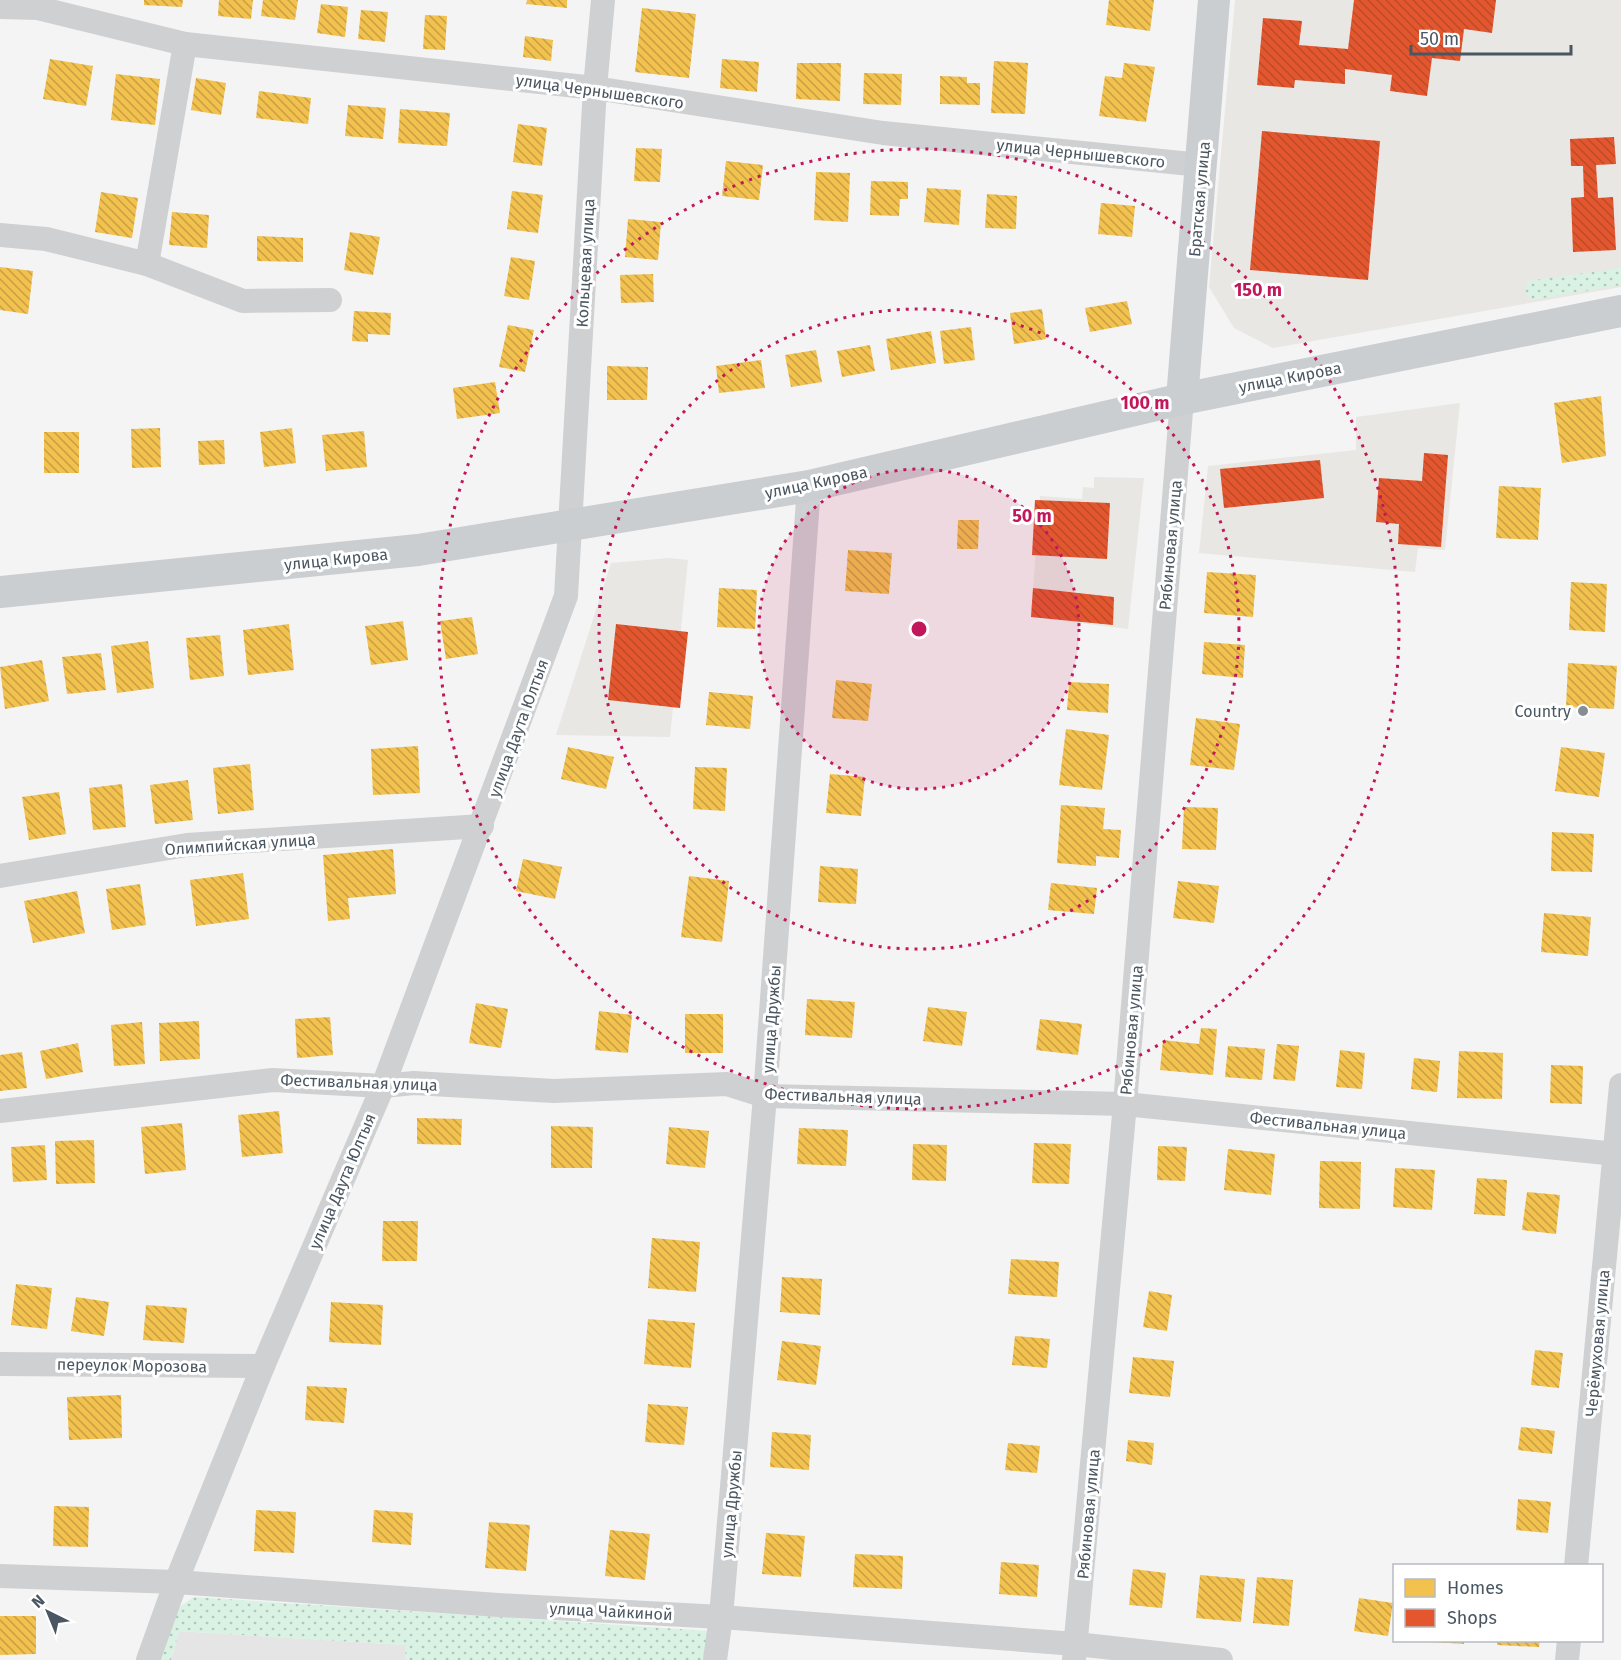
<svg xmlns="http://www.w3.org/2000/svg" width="1621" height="1660" font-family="'Fira Sans',sans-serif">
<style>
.commercial{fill:#e8e7e3}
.education{fill:#e6e5e6}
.grass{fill:url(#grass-dots)}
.homes{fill:url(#homes-back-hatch)}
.shops{fill:url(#shops-back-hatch)}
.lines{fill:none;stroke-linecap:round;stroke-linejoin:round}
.minor{stroke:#ced0d2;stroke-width:24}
.major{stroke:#caced1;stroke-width:32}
.ring{fill:none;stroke:#c2185b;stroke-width:3;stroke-dasharray:3 6}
.poi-dot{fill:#868d94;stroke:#fff;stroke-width:2}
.labels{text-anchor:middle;stroke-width:6;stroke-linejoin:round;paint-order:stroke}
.street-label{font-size:16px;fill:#4a5661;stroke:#fff}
.poi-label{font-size:16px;fill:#4a5661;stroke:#fff;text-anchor:end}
.centre{fill:#c2185b;stroke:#fff;stroke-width:3}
.ring-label{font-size:18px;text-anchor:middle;font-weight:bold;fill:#c2185b;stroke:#fff;stroke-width:6;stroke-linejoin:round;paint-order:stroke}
</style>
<defs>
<pattern id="grass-dots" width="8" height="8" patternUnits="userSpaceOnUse" patternTransform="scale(1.5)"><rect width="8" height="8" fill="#d9f2e3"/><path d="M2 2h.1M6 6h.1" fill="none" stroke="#b2c7bb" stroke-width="1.8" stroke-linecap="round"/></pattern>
<pattern id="homes-back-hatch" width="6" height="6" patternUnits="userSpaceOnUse" patternTransform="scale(1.5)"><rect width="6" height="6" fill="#f2c14e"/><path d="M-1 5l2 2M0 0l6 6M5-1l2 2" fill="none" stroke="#c6a044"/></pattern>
<pattern id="shops-back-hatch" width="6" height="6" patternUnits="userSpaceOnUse" patternTransform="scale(1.5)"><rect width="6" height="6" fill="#e4572e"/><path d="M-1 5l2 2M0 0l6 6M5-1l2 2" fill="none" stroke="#bb4b2b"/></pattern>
</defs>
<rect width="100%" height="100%" fill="#f4f4f4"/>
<g class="commercial">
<polygon points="1235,0 1621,0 1621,287 1273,348 1234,328 1209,287"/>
<polygon points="1460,403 1445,550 1418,548 1415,572 1199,553 1208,466 1356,450 1356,417"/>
<polygon points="1094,477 1144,478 1128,629 1031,617 1040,496 1082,499 1083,487 1094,488"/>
<polygon points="669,558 688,560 670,737 556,735 611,563"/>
</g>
<polygon class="education" points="179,1631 406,1645 405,1660 171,1660"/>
<g class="grass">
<polygon points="1621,268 1621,285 1531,300 1525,291 1528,281"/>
<polygon points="194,1597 709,1631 706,1660 405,1660 406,1645 179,1631 171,1660 158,1660 178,1608"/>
</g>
<g class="homes">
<polygon points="144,0 183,0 182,7 144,5"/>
<polygon points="219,0 253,0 251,19 218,16"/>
<polygon points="263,0 298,0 295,20 261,16"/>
<polygon points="527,0 567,0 567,8 526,4"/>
<polygon points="1109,0 1154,0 1150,31 1106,25"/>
<polygon points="321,4 348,7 345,37 317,33"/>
<polygon points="642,8 696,14 689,78 635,72"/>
<polygon points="361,10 388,12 385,42 358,39"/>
<polygon points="425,15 447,16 445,50 423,49"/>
<polygon points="525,36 553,40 551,61 523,57"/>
<polygon points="50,59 93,66 86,106 43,99"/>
<polygon points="722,59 759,62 757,92 720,88"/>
<polygon points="994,61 1028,63 1025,114 991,113"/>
<polygon points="797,63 841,63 840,101 796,99"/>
<polygon points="1124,63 1155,67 1146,122 1099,116 1105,76 1122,78"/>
<polygon points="864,73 902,74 901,105 863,104"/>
<polygon points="116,74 160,79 155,125 111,120"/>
<polygon points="940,76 967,77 967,83 980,83 980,105 940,104"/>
<polygon points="196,78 226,83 221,115 191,110"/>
<polygon points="259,91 311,98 308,124 256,118"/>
<polygon points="348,105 386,108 383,139 345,136"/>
<polygon points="400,109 450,113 447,146 398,143"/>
<polygon points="518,124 547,128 542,166 513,162"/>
<polygon points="636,148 662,149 660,182 634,181"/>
<polygon points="726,161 763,165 759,200 722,196"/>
<polygon points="816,172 850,173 848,222 814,220"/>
<polygon points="871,181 908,182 908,199 900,199 899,216 870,215"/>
<polygon points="927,188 961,190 959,225 924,222"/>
<polygon points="512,191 543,195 538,233 507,229"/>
<polygon points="101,192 138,198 132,238 95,232"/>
<polygon points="987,194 1017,196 1016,229 985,228"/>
<polygon points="1101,203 1135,206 1132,237 1098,234"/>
<polygon points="172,212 209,215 207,248 169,245"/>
<polygon points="628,219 661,222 658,260 625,257"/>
<polygon points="350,232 380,237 373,275 344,270"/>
<polygon points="257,236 303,238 303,262 257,261"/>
<polygon points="511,257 535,261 529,300 504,296"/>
<polygon points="0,267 33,271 28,314 0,310"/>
<polygon points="653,274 654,302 621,303 620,275"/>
<polygon points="1127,301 1132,324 1090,332 1085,308"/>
<polygon points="1042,309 1046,339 1014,344 1010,313"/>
<polygon points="354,311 391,313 390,335 368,334 368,342 352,341"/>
<polygon points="508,325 534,330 525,372 499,367"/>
<polygon points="971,327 975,360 944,364 940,331"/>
<polygon points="931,331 936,363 891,370 886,339"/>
<polygon points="870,345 875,371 842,377 837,351"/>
<polygon points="816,350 822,382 791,387 785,355"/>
<polygon points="761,360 765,388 719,393 716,366"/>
<polygon points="607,366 648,367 647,400 607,400"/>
<polygon points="495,382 500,413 457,419 453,388"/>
<polygon points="1601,396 1606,456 1562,463 1554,403"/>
<polygon points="160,428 161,467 132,468 131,429"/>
<polygon points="292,428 296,463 264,467 260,432"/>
<polygon points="364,431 367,467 326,471 322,435"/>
<rect x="44" y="432" width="35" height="41"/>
<polygon points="224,440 225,464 199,465 198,441"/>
<polygon points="1499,486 1541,488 1538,540 1496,538"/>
<polygon points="958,520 979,520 978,549 957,549"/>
<polygon points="848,550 892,553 889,594 845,591"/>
<polygon points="1207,572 1256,575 1253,617 1204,613"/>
<polygon points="1571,582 1607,584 1605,632 1569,630"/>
<polygon points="719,588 757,590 755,629 717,627"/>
<polygon points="472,617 478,654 446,659 440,621"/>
<polygon points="403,621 408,660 371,665 365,626"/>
<polygon points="289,624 294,670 248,675 243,630"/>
<polygon points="220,635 224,676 190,680 186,638"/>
<polygon points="148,641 154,688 117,693 111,646"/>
<polygon points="1204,642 1245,645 1243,678 1202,674"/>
<polygon points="101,653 106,690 67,694 62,657"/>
<polygon points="42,660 49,701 5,709 0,667"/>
<polygon points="1568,663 1617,666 1614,709 1566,707"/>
<polygon points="836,680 872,684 868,721 832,718"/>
<polygon points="1069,682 1109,684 1108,713 1067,710"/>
<polygon points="709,692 753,696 750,729 706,725"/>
<polygon points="1196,718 1240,724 1234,770 1190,765"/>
<polygon points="1066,729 1109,735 1102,790 1059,785"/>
<polygon points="418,746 420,793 373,795 371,749"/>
<polygon points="568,747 614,757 606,789 561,779"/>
<polygon points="1561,747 1605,753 1599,797 1555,791"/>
<polygon points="250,764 254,810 218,814 213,768"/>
<polygon points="695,767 727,768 725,811 693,809"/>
<polygon points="830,774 865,777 861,816 826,813"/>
<polygon points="188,780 193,820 155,824 150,785"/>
<polygon points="122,784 126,827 93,830 89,788"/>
<polygon points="59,792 66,834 29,840 22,797"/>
<polygon points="1061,805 1105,808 1103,829 1121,830 1119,858 1096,856 1096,866 1057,863"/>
<polygon points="1184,807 1218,808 1216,850 1182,849"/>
<polygon points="1552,832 1594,834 1592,872 1551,871"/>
<polygon points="393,849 396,894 348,898 350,919 328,921 323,855"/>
<polygon points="523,859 562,867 555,899 516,891"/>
<polygon points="820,866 858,869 856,904 818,902"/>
<polygon points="243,873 249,919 196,926 190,880"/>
<polygon points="689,876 729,881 722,942 681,937"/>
<polygon points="1178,881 1219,886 1214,923 1173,918"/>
<polygon points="1051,883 1097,888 1094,914 1048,910"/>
<polygon points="140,884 146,925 112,930 106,889"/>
<polygon points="77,891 85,933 33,943 24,901"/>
<polygon points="1544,913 1591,917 1588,956 1541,952"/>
<polygon points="807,999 855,1002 852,1038 805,1035"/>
<polygon points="476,1003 508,1009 501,1048 469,1043"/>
<polygon points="928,1007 967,1012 962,1046 923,1041"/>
<polygon points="599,1011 632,1015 628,1053 595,1050"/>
<rect x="685" y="1014" width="38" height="39"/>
<polygon points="330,1017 333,1055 297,1058 295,1019"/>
<polygon points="1040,1019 1082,1024 1078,1055 1036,1050"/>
<polygon points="199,1021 200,1059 160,1061 159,1023"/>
<polygon points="142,1022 145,1064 114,1066 111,1025"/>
<polygon points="1201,1028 1217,1029 1213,1075 1160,1070 1163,1040 1199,1044"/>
<polygon points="78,1043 83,1072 46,1079 40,1051"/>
<polygon points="1277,1044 1299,1046 1295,1081 1273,1079"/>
<polygon points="1228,1046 1265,1049 1262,1080 1225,1077"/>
<polygon points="1340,1050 1365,1053 1362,1089 1336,1087"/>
<polygon points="1459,1051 1503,1053 1502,1099 1457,1098"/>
<polygon points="22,1052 27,1088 0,1091 0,1055"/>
<polygon points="1414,1058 1440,1061 1437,1092 1411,1089"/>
<polygon points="1551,1065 1583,1066 1582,1104 1550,1103"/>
<polygon points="279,1111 283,1153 242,1157 238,1115"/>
<polygon points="417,1118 462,1119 461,1145 417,1144"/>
<polygon points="182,1123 186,1170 145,1174 141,1127"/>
<polygon points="551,1126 593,1127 592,1168 551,1168"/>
<polygon points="669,1127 709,1131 705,1168 666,1164"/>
<polygon points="799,1128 848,1130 846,1166 797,1164"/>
<polygon points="94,1140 95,1183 56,1184 55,1141"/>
<polygon points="1034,1143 1071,1144 1069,1184 1032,1183"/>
<polygon points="913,1144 947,1145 946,1181 912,1180"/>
<polygon points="45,1145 47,1180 13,1182 11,1147"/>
<polygon points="1158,1146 1187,1147 1185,1181 1157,1180"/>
<polygon points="1228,1149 1275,1154 1271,1195 1224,1190"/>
<polygon points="1320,1161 1361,1162 1360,1209 1319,1208"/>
<polygon points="1395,1168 1435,1170 1432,1210 1393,1207"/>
<polygon points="1477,1178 1507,1180 1505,1216 1474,1214"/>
<polygon points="1527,1192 1560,1195 1556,1234 1522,1230"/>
<polygon points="383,1221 418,1221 417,1261 382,1261"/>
<polygon points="652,1238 700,1242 696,1292 648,1288"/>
<polygon points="1011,1259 1059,1262 1057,1297 1008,1294"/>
<polygon points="782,1277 822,1279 820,1315 780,1312"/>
<polygon points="16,1284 52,1288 47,1329 11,1325"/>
<polygon points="1149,1291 1172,1295 1167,1331 1143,1327"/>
<polygon points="76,1297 109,1302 104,1336 71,1331"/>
<polygon points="331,1302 383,1305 381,1345 329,1342"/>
<polygon points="146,1305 187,1308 184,1343 143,1340"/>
<polygon points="648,1319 695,1323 691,1368 644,1364"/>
<polygon points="1015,1336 1050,1339 1047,1368 1012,1365"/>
<polygon points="782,1341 821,1346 816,1385 777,1380"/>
<polygon points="1535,1350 1563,1353 1559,1388 1531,1385"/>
<polygon points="1133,1357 1174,1361 1170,1397 1129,1393"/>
<polygon points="307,1386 347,1388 344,1423 305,1420"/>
<polygon points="121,1395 122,1438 69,1440 67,1397"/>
<polygon points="648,1404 688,1407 684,1445 645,1442"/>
<polygon points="1521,1427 1555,1431 1552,1454 1518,1450"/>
<polygon points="772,1432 811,1435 809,1470 770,1467"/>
<polygon points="1128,1440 1154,1443 1152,1465 1126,1461"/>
<polygon points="1008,1443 1040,1446 1037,1473 1005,1470"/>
<polygon points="1518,1499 1551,1502 1548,1533 1516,1530"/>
<polygon points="54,1506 89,1507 88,1547 53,1546"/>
<polygon points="256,1510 296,1512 294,1553 254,1551"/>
<polygon points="374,1510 413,1513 411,1545 372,1542"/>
<polygon points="489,1522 530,1525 526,1571 485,1568"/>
<polygon points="610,1530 650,1534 645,1580 605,1576"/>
<polygon points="766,1533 805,1536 801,1577 762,1574"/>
<polygon points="855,1554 903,1556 902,1589 853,1587"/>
<polygon points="1001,1562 1039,1565 1037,1597 999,1594"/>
<polygon points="1133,1569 1166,1573 1162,1608 1129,1605"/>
<polygon points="1200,1575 1245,1579 1241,1622 1196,1618"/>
<polygon points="1257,1577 1293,1580 1289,1626 1253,1623"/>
<polygon points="1359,1598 1393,1603 1388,1636 1354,1631"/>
<polygon points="0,1616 36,1616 36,1654 0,1655"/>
<polygon points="1432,1640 1464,1640 1464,1644 1432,1642"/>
<polygon points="1497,1640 1540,1640 1539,1647 1497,1645"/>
</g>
<g class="shops">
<polygon points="1354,0 1496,0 1492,33 1464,29 1460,61 1432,58 1427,96 1390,91 1392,75 1345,69 1345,84 1295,80 1294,88 1257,85 1263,18 1302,21 1299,45 1348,49"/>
<polygon points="1262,131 1380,141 1368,280 1250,270"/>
<polygon points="1614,137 1616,164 1596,165 1598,198 1613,197 1616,250 1573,252 1571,198 1584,197 1583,166 1571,166 1570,139"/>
<polygon points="1424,453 1448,455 1441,547 1398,544 1399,524 1376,522 1379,478 1422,481"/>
<polygon points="1320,460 1324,498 1224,508 1220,469"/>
<polygon points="1035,500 1110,503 1107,559 1032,555"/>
<polygon points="1033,588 1114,597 1113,625 1031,617"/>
<polygon points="616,624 688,632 680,708 608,700"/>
</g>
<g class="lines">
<g class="minor">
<polyline points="0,7 38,8 185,44 595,88 883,133 1201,165"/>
<polyline points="0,235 46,239 147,264 185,44"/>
<polyline points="147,264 243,301 330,300"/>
<polyline points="0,876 187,845 482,826"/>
<polyline points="0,1111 273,1080 383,1086 414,1083 554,1091 727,1084 765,1096 1125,1104 1616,1154"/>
<polyline points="0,1364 263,1366"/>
<polyline points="1576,1566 1621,1085"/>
<polyline points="0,1576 176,1582 498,1605 721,1617 1076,1644 1221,1660"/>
<polyline points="148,1660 176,1582 263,1366 383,1086 566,596 595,88 603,0"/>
<polyline points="715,1660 721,1617 765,1096 809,486"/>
<polyline points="1074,1660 1125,1104 1182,399"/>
<polyline points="1567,1660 1569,1640"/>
</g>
<g class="major">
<polyline points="1182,399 1214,0"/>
<polyline points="0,592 418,550 809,486 1182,399 1621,311"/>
</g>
</g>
<circle cx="919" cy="629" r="160" fill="#c2185b" fill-opacity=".12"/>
<g class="ring">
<circle cx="919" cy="629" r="160"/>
<circle cx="919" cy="629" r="320"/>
<circle cx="919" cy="629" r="480"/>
</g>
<circle class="poi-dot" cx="1583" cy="711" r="6"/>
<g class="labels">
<g class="street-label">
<text transform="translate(600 91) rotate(8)" y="6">улица Чернышевского</text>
<text transform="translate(1081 153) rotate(6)" y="6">улица Чернышевского</text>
<text transform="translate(1199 199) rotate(-85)" y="6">Братская улица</text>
<text transform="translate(585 263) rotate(-87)" y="6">Кольцевая улица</text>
<text transform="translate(1290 377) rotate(-11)" y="6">улица Кирова</text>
<text transform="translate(816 482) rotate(-12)" y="6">улица Кирова</text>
<text transform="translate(1170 545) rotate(-85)" y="6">Рябиновая улица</text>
<text transform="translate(336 559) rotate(-6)" y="6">улица Кирова</text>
<text transform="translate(518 728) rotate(-70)" y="6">улица Даута Юлтыя</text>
<text transform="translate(240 844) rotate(-4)" y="6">Олимпийская улица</text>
<text transform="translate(771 1019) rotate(-86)" y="6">улица Дружбы</text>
<text transform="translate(1131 1030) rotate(-85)" y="6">Рябиновая улица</text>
<text transform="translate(359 1082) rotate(2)" y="6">Фестивальная улица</text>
<text transform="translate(843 1096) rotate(2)" y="6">Фестивальная улица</text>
<text transform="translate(1328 1125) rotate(6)" y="6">Фестивальная улица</text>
<text transform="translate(342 1181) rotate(-67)" y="6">улица Даута Юлтыя</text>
<text transform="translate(1597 1343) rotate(-85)" y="6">Черёмуховая улица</text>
<text transform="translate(132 1365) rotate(1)" y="6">переулок Морозова</text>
<text transform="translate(731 1504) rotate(-85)" y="6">улица Дружбы</text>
<text transform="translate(1088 1514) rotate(-85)" y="6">Рябиновая улица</text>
<text transform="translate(611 1611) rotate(3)" y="6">улица Чайкиной</text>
</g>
<g class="poi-label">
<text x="1571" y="717">Country</text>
</g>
</g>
<circle cx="919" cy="629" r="9" class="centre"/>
<g class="ring-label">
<text x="1258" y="296">150 m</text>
<text x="1145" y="409">100 m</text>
<text x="1032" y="522">50 m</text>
</g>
<rect x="1393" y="1564" width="210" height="78" fill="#ffffff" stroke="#b7bbc0" stroke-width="1.5"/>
<rect x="1405" y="1579" width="30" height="18" fill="#f2c14e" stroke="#b7bbc0" stroke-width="1.5"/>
<text x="1447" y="1594" font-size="18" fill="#4a5661">Homes</text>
<rect x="1405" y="1609" width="30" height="18" fill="#e4572e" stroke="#b7bbc0" stroke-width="1.5"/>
<text x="1447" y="1624" font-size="18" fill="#4a5661">Shops</text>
<g transform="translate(48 1612) rotate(317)" stroke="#ffffff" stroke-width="4.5" paint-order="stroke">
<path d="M0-4.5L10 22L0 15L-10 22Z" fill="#4a5661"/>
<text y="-9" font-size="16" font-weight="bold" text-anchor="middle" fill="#4a5661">N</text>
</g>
<path d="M1411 45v9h160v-9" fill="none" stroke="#4a5661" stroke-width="3"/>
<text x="1420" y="45" font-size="18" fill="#4a5661" stroke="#ffffff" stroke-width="4.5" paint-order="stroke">50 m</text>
</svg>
